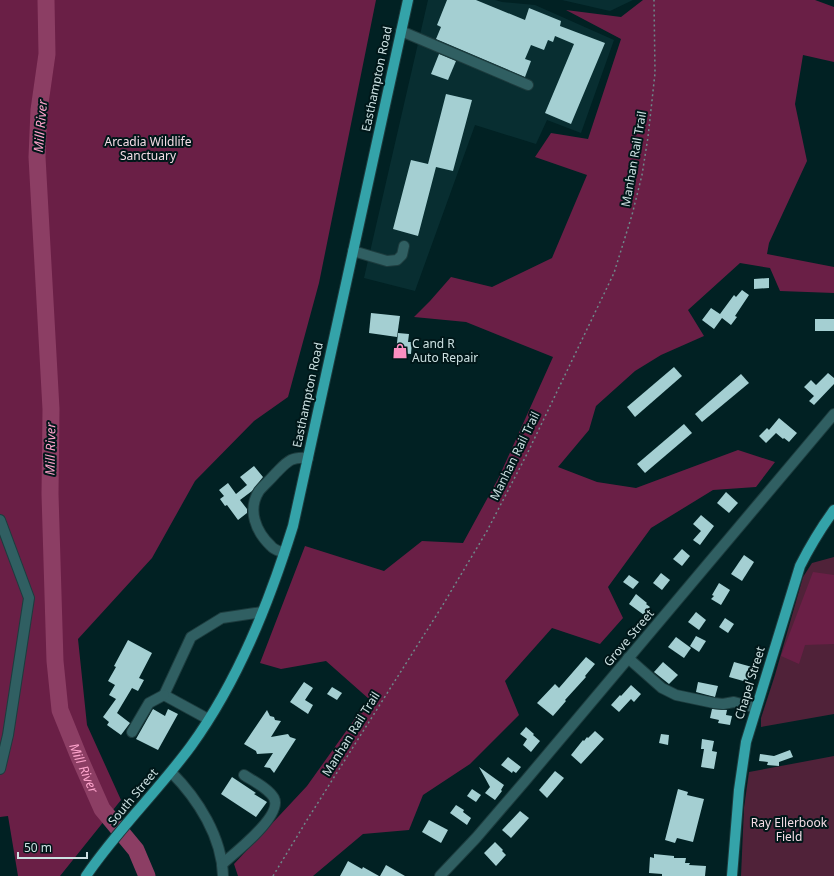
<svg xmlns="http://www.w3.org/2000/svg" width="834" height="876" font-family="'Noto Sans',sans-serif">
<style>
.built{fill:#082e31}
.green{fill:#502239}
.forest{fill:#6a1f46}
.lines{fill:none;stroke-linecap:round;stroke-linejoin:round}
.river{stroke:#8c3e64;stroke-width:17}
.building{fill:#a4cfd2}
.minor-casing{stroke:#1d3c3e;stroke-width:12}
.major-casing{stroke:#1d3c3e;stroke-width:12}
.path{stroke:#6e888a;stroke-width:1.5;stroke-dasharray:2 3;stroke-linecap:butt}
.minor{stroke:#305f62;stroke-width:10}
.major{stroke:#34a3a9;stroke-width:10}
.labels{text-anchor:middle;stroke-width:4;stroke-linejoin:round;paint-order:stroke}
.street-label{font-size:12px;fill:#cce1e2;stroke:#001719}
.park-label{font-size:12px;fill:#f4dde6;stroke:#001719}
.poi-label{font-size:12px;fill:#cce1e2;stroke:#001719;text-anchor:start}
.water-label{font-size:13px;font-style:italic;fill:#fda3cb;stroke:#001719}
</style>
<rect width="100%" height="100%" fill="#012123"/>
<g class="built">
<polygon points="428,0 495,0 502,2 535,5 614,40 581,133 547,120 536,144 475,125 415,291 364,278"/>
<polygon points="562,0 633,0 610,11"/>
</g>
<g class="green">
<polygon points="834,557 834,714 761,727 761,718 775,675 803,577 812,563"/>
<polygon points="834,756 834,876 741,876 744,808 749,772"/>
</g>
<g class="forest">
<polygon points="0,0 376,0 319,283 288,397 254,421 195,481 152,558 78,639 87,725 121,800 60,876 18,876 8,816 0,817"/>
<polygon points="643,0 815,0 834,7 834,62 803,55 795,104 807,161 769,243 767,254 834,267 834,293 780,291 770,268 740,263 688,310 704,336 661,355 635,371 596,406 589,430 558,467 597,482 636,488 738,450 775,462 756,487 713,490 651,528 608,587 623,618 600,644 552,628 505,681 519,715 470,764 423,795 409,830 363,834 313,876 238,876 234,864 307,786 369,699 326,661 281,669 260,663 305,546 384,571 422,541 463,543 499,477 553,357 466,322 414,317 430,301 451,277 492,287 552,258 587,175 535,157 551,133 588,139 621,39 566,10 621,17"/>
<polygon points="813,572 834,575 834,644 805,645 799,664 781,656"/>
</g>
<g class="lines">
<path class="river" id="s1" d="M46,0L47,54L39,110L37,157L51,409L50,494L55,661L60,710L79,757L102,809L136,850L147,876"/>
</g>
<g class="building">
<polygon points="447,0 476,0 525,20 529,8 561,21 560,26 605,43 571,124 545,113 574,44 555,36 553,42 548,40 544,50 531,45 525,59 531,61 525,77 436,39 441,27 437,25"/>
<polygon points="439,54 456,61 448,80 431,74"/>
<polygon points="446,94 472,100 453,171 436,167 418,236 393,229 411,160 428,164"/>
<polygon points="769,278 769,288 754,289 754,279"/>
<polygon points="742,290 749,295 735,316 737,317 731,325 722,318 714,329 702,320 711,308 720,314 734,295 736,297"/>
<polygon points="371,313 400,316 397,337 369,333"/>
<rect x="815" y="319" width="19" height="12"/>
<polygon points="398,333 409,334 408,342 412,342 411,354 396,353"/>
<polygon points="674,367 682,376 635,417 627,407"/>
<polygon points="828,373 834,378 834,384 814,405 809,401 814,396 804,387 811,380 816,385"/>
<polygon points="741,374 749,383 702,422 695,414"/>
<polygon points="779,418 797,433 789,442 784,438 783,439 776,433 766,443 759,436 767,428 769,430"/>
<polygon points="684,424 692,433 645,473 637,464"/>
<polygon points="254,466 263,477 252,491 240,500 247,509 247,513 238,520 227,505 225,506 220,499 224,496 219,490 228,483 236,494 247,485 240,477"/>
<polygon points="726,492 738,503 729,513 717,503"/>
<polygon points="701,515 714,526 700,545 693,540 701,531 693,524"/>
<polygon points="682,549 690,556 682,566 673,559"/>
<polygon points="744,555 754,562 742,581 731,574"/>
<polygon points="661,573 670,580 662,590 653,583"/>
<polygon points="629,575 639,582 633,589 623,582"/>
<polygon points="719,583 730,590 721,605 711,599 714,596 712,595"/>
<polygon points="636,594 647,603 646,604 650,607 644,615 629,604"/>
<polygon points="696,612 706,620 699,630 688,622"/>
<polygon points="725,618 734,624 728,633 719,627"/>
<polygon points="696,636 706,641 699,652 690,646"/>
<polygon points="676,637 691,648 684,658 668,647"/>
<polygon points="128,640 152,653 139,678 144,680 138,691 132,688 117,713 130,723 121,735 107,725 109,722 103,717 116,699 109,695 115,685 108,681 116,667 114,666"/>
<polygon points="586,657 595,664 585,676 586,677 565,700 566,701 553,716 537,703 555,684 559,688"/>
<polygon points="663,662 678,675 669,684 654,672"/>
<polygon points="734,662 752,667 747,682 729,677"/>
<polygon points="304,682 313,688 305,700 313,705 308,714 290,702"/>
<polygon points="698,682 718,686 715,697 696,692"/>
<polygon points="631,685 641,694 634,702 631,699 619,712 611,705 620,695 621,696"/>
<polygon points="332,687 342,693 337,700 327,694"/>
<polygon points="153,709 165,716 168,709 178,714 158,750 136,739"/>
<polygon points="712,709 727,710 726,715 732,716 730,725 718,723 719,720 710,718"/>
<polygon points="267,710 270,716 274,717 275,720 281,721 271,737 288,734 290,737 296,739 274,773 270,768 264,767 273,753 257,754 256,751 244,744"/>
<polygon points="526,727 534,734 533,735 540,741 531,752 523,745 527,739 520,734"/>
<polygon points="595,731 604,739 581,764 571,755 583,740 584,741 587,737 588,738"/>
<polygon points="661,734 669,735 668,745 659,743"/>
<polygon points="702,739 714,741 712,751 717,752 714,769 701,767 704,749 701,749"/>
<polygon points="790,750 793,757 779,762 779,766 767,765 768,762 759,761 760,754 774,756"/>
<polygon points="508,757 521,767 516,773 513,771 512,773 501,765"/>
<polygon points="479,767 504,785 501,790 502,791 495,800 485,793 490,787"/>
<polygon points="555,771 564,778 547,798 539,790"/>
<polygon points="232,777 256,793 254,794 267,802 256,817 221,794"/>
<polygon points="472,789 481,795 476,802 467,796"/>
<polygon points="678,789 688,792 687,795 704,799 693,842 677,838 675,843 665,840"/>
<polygon points="456,805 464,810 463,812 471,818 467,825 450,813"/>
<polygon points="520,811 529,818 511,838 502,830"/>
<polygon points="429,820 448,830 441,843 422,832"/>
<polygon points="495,842 503,850 502,851 506,855 496,866 484,853"/>
<polygon points="654,854 674,856 674,858 686,858 685,863 690,863 689,865 706,866 705,876 662,876 662,874 649,873 650,857 654,858"/>
<polygon points="348,861 362,869 363,867 379,876 340,876"/>
<polygon points="386,865 405,876 380,876"/>
</g>
<g class="lines">
<g class="minor-casing">
<g id="minor">
<polyline points="401,31 528,85"/>
<polyline points="353,251 387,261 397,260 402,255 404,246"/>
<polyline points="0,520 29,598 8,735 0,769"/>
<path d="M284,553C280,551 274,550 271,546C256,532 247,510 259,491C264,485 271,479 276,473C287,462 291,456 308,458"/>
<polyline points="628,658 662,688 676,695 714,703 723,704 734,702 756,708"/>
<polyline points="208,719 164,695 191,637 222,618 262,612"/>
<polyline points="132,732 149,703 164,695"/>
<path d="M171,772C198,799 222,837 223,876"/>
<path d="M222,864C234,854 283,815 274,798C268,788 253,781 244,775"/>
<polyline points="440,876 476,838 525,781 834,414"/>
</g>
</g>
<g class="major-casing">
<g id="major">
<path d="M86,876C117,830 158,791 191,746C238,681 269,603 293,526L408,0"/>
<path d="M732,876L739,790L746,742L800,566C810,546 821,528 834,510"/>
</g>
</g>
<polyline class="path" points="273,876 307,820 441,608 487,531 528,452 614,273 632,215 642,175 648,137 655,73 654,0"/>
<use href="#minor" class="minor"/>
<use href="#major" class="major"/>
</g>
<defs>
<g id="shop-bare" transform="scale(1.2)"><path d="M-5-2.5h2.3a2.7 3.5 0 0 1 5.4 0H5L5.5 6h-11ZM-1.5-2.5h3a1.5 2.3 0 0 0-3 0Z" fill="#fc8fc1" stroke="#001719" stroke-width="2.5" paint-order="stroke"/></g>
</defs>
<g fill-rule="evenodd">
<use href="#shop-bare" x="400" y="351"/>
</g>
<g class="labels">
<g class="street-label">
<text transform="translate(377 79) rotate(-78)" y="4">Easthampton Road</text>
<text transform="translate(634 159) rotate(-80)" y="4">Manhan Rail Trail</text>
<text transform="translate(308 395) rotate(-78)" y="4">Easthampton Road</text>
<text transform="translate(515 456) rotate(-64)" y="4">Manhan Rail Trail</text>
<text transform="translate(629 638) rotate(-50)" y="4">Grove Street</text>
<text transform="translate(750 683) rotate(-73)" y="4">Chapel Street</text>
<text transform="translate(351 734) rotate(-58)" y="4">Manhan Rail Trail</text>
<text transform="translate(133 797) rotate(-50)" y="4">South Street</text>
</g>
<g class="park-label">
<text x="148" y="146">Arcadia Wildlife<tspan x="148" dy="14">Sanctuary</tspan></text>
<text x="789" y="827">Ray Ellerbook<tspan x="789" dy="14">Field</tspan></text>
</g>
<g class="poi-label">
<text x="412" y="348">C and R<tspan x="412" dy="14">Auto Repair</tspan></text>
</g>
<g class="water-label">
<text transform="translate(40 126) rotate(-85)" y="5">Mill River</text>
<text transform="translate(50 449) rotate(-89)" y="5">Mill River</text>
<text dy="5" stroke="none"><textPath href="#s1" startOffset="774">Mill River</textPath></text>
</g>
</g>
<path d="M18 852v6h69v-6" fill="none" stroke="#cce1e2" stroke-width="2"/>
<text x="24" y="852" font-size="12" fill="#cce1e2" stroke="#001719" stroke-width="3" paint-order="stroke">50 m</text>
</svg>
